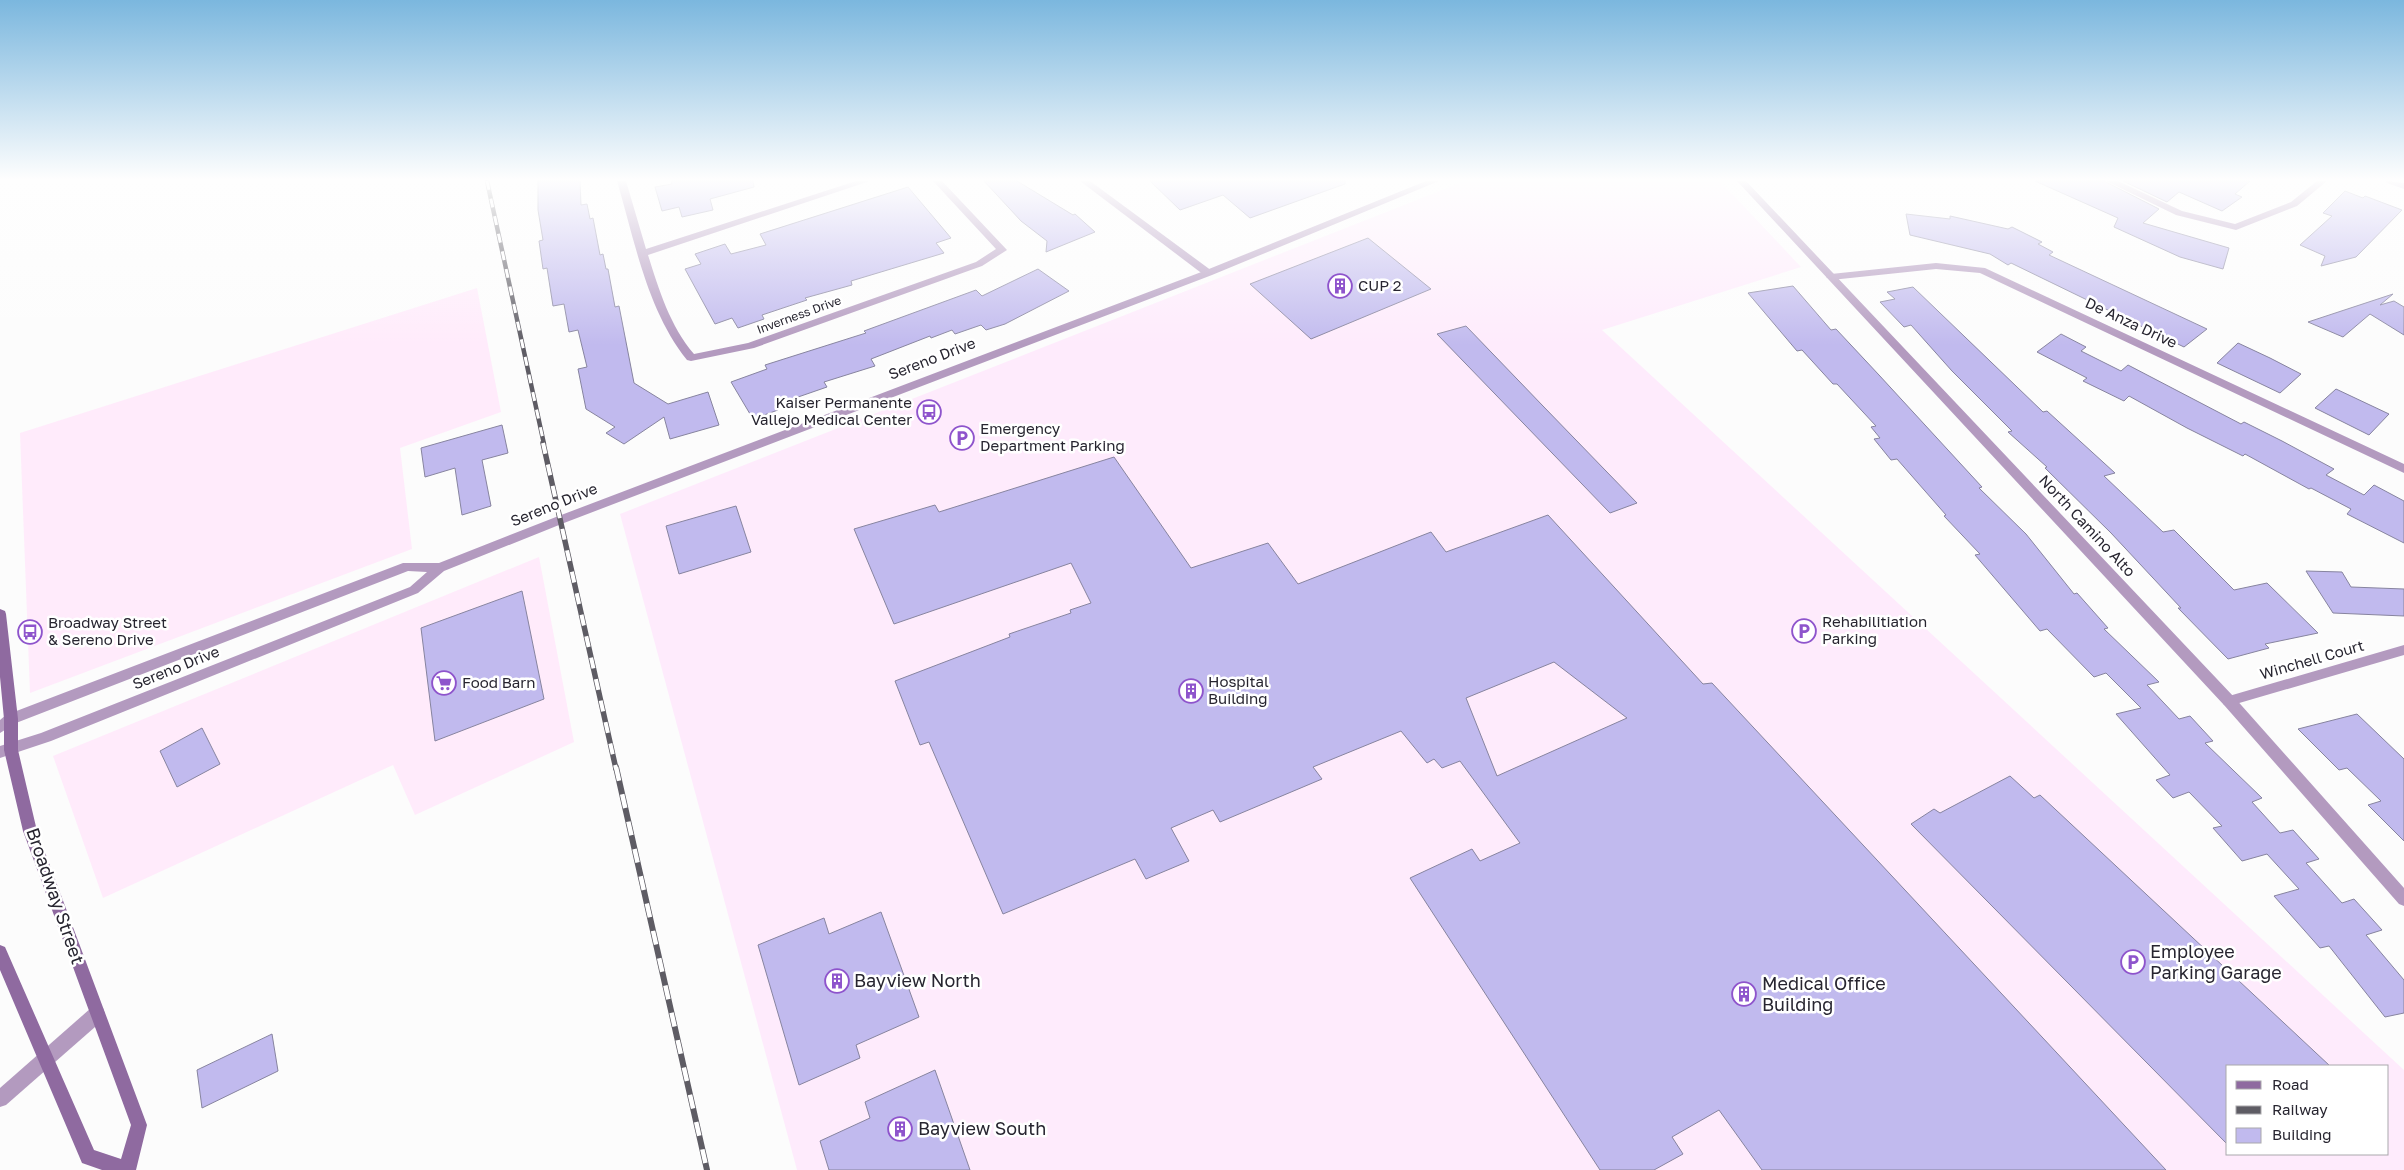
<svg xmlns="http://www.w3.org/2000/svg" width="2404" height="1170" font-family="'Golos Text',sans-serif">
<style>
.commercial{fill:#ffebfb}
.medical{fill:#feebfc;fill-rule:evenodd}
.building{fill:#c1baee;stroke:#87849f;fill-rule:evenodd}
.lines{fill:none;stroke-linecap:round;stroke-linejoin:round}
.minor{fill:#b39abf;fill-rule:evenodd}
.tertiary{fill:#b39abf;fill-rule:evenodd}
.secondary{fill:#8f6aa0;fill-rule:evenodd}
.rail-far2-casing{stroke:#5e5c64;stroke-width:4.5}
.rail-far1-casing{stroke:#5e5c64;stroke-width:5.5}
.rail-casing{stroke:#5e5c64;stroke-width:6}
.rail-far2{stroke:#fff;stroke-width:3;stroke-dasharray:9;stroke-linecap:butt}
.rail-far1{stroke:#fff;stroke-width:4;stroke-dasharray:11;stroke-linecap:butt}
.rail{stroke:#fff;stroke-width:4.5;stroke-dasharray:14;stroke-linecap:butt}
.labels{text-anchor:middle;stroke-width:5;stroke-linejoin:round;paint-order:stroke}
.far-street-label{font-size:12px;fill:#272530;stroke:#fff}
.poi-label{font-size:15px;fill:#272530;stroke:#fff;text-anchor:start}
.street-label{font-size:15px;fill:#272530;stroke:#fff}
.near-street-label{font-size:18px;fill:#272530;stroke:#fff}
.near-poi-label{font-size:18px;fill:#272530;stroke:#fff;text-anchor:start}
</style>
<rect width="100%" height="100%" fill="#fcfcfc"/>
<g class="commercial">
<polygon points="477,288 501,412 400,448 412,549 30,693 20,433"/>
<polygon points="539,557 574,742 415,815 393,765 103,898 53,756"/>
</g>
<path class="medical" d="M1465,181H1720L1801,267L1602,330L2404,1070V1170H797L620,514ZM2228,1066H2388V1154H2228Z"/>
<g class="building">
<polygon points="538,181 580,181 581,205 587,204 590,219 593,218 600,255 603,254 606,269 608,269 615,307 619,306 634,383 668,404 708,392 719,425 670,439 664,417 624,444 606,433 615,427 586,409 578,369 587,367 578,330 569,332 564,304 553,306 547,268 543,269 539,241 543,240 538,210"/>
<polygon points="671,181 753,181 754,187 710,199 713,210 682,217 679,207 662,211 655,187 672,184"/>
<polygon points="984,181 1017,181 1073,215 1075,214 1095,232 1046,252 1047,241 1021,221"/>
<polygon points="1150,181 1345,181 1345,184 1250,218 1223,195 1180,210"/>
<polygon points="2035,181 2104,181 2159,209 2143,223 2229,248 2223,269 2180,257 2114,227 2118,218"/>
<polygon points="2123,181 2250,181 2235,194 2242,197 2222,211 2179,192 2167,202"/>
<polygon points="908,187 951,238 936,243 944,253 851,281 852,285 805,298 807,300 762,315 764,319 738,328 732,318 715,324 685,269 701,264 695,254 725,244 731,254 766,245 760,234"/>
<polygon points="2345,191 2363,198 2365,196 2402,210 2356,257 2321,266 2325,256 2300,245 2332,216 2323,213"/>
<polygon points="1906,214 1950,219 1950,216 2008,229 2012,227 2042,242 2038,244 2053,252 2049,255 2207,329 2184,347 2011,263 2008,265 1990,254 1910,235"/>
<polygon points="1368,238 1431,289 1311,339 1250,284"/>
<polygon points="1038,269 1069,291 1005,324 986,330 981,325 955,334 952,330 931,338 930,336 871,359 875,366 824,382 827,387 775,405 778,410 753,419 731,382 767,369 765,365 866,333 864,331 976,290 982,296"/>
<polygon points="1793,286 1831,330 1836,329 1879,375 1982,487 1979,488 2026,534 2074,594 2077,593 2108,628 2104,629 2159,682 2147,685 2179,719 2190,716 2213,741 2205,743 2262,798 2252,802 2280,833 2293,830 2319,859 2306,863 2342,903 2354,899 2382,930 2366,935 2404,980 2404,1013 2385,1017 2329,946 2320,948 2274,896 2299,889 2267,854 2242,861 2213,828 2222,826 2189,792 2173,798 2156,780 2170,775 2116,714 2141,708 2106,673 2094,677 2047,629 2040,631 1975,555 1980,554 1944,516 1946,515 1897,459 1891,460 1874,439 1880,438 1871,427 1876,426 1837,384 1833,384 1802,350 1797,351 1748,293"/>
<polygon points="1913,287 2043,412 2047,411 2115,473 2104,476 2163,532 2174,530 2234,590 2267,583 2318,633 2265,644 2269,648 2228,659 2178,608 2181,608 2111,533 2045,468 2047,467 2008,432 2012,431 1952,371 1911,325 1904,327 1880,302 1895,299 1887,292"/>
<polygon points="2393,294 2380,305 2394,301 2404,307 2404,335 2370,314 2343,337 2308,322"/>
<polygon points="1466,326 1543,406 1637,503 1610,513 1437,334"/>
<polygon points="2061,334 2086,347 2081,351 2121,371 2128,365 2241,424 2244,422 2282,441 2334,469 2326,475 2364,495 2374,485 2404,501 2404,543 2347,514 2351,509 2311,488 2309,489 2245,454 2243,456 2187,428 2129,396 2124,401 2083,381 2087,378 2037,352"/>
<polygon points="2238,343 2270,358 2301,374 2280,393 2217,363"/>
<polygon points="2336,389 2389,414 2369,435 2315,408"/>
<polygon points="502,425 508,453 482,460 491,506 462,515 455,468 425,477 421,448"/>
<path d="M1114,457L1191,568L1268,543L1298,584L1431,532L1446,552L1548,515L1703,684L1712,683L2166,1170H1762L1719,1110L1672,1137L1683,1154L1654,1170H1600L1410,878L1472,849L1480,861L1520,843L1460,761L1442,768L1434,759L1427,763L1401,731L1313,767L1322,779L1220,822L1213,810L1171,828L1189,861L1146,879L1135,859L1003,914L929,742L920,745L895,681L1010,637L1009,634L1071,613L1070,610L1091,603L1071,563L894,624L854,529L935,505L939,512ZM1554,662L1627,718L1497,776L1466,698Z"/>
<polygon points="736,506 751,552 679,574 666,526"/>
<polygon points="2306,571 2342,572 2351,587 2404,589 2404,616 2333,613"/>
<polygon points="522,591 544,699 435,741 421,628"/>
<polygon points="2357,714 2404,759 2404,841 2368,805 2381,801 2347,768 2339,770 2298,729"/>
<polygon points="202,728 220,764 177,787 160,751"/>
<polygon points="2010,776 2034,798 2040,795 2330,1066 2228,1066 2228,1145 1911,824 1934,809 1940,813"/>
<polygon points="881,912 919,1017 856,1045 860,1058 799,1085 758,945 824,918 829,934"/>
<polygon points="272,1034 278,1071 202,1108 197,1070"/>
<polygon points="935,1070 970,1170 829,1170 820,1141 870,1118 865,1102"/>
</g>
<g class="lines">
<g class="minor">
<path d="M617,181H626L646,249L856,181H870L648,255C659,290 670,326 694,354L748,343L976,262L996,249L933,181H942L1007,250L982,266L754,348L691,361L687,360C647,310 635,242 617,181Z"/>
<polygon points="1080,181 1090,181 1212,271 1212,275 1204,275"/>
<polygon points="2106,181 2118,181 2182,211 2235,224 2291,202 2317,181 2327,181 2297,206 2236,230 2176,215"/>
<polygon points="2386,181 2404,183 2404,189 2387,183"/>
<polygon points="1936,263 1985,268 2404,464 2404,473 1980,273 1936,269 1831,280 1826,277 1831,274"/>
<polygon points="2404,645 2404,655 2229,706 2224,705 2222,701 2224,697 2229,696"/>
</g>
<g class="tertiary">
<polygon points="1426,181 1439,181 1212,275 564,523 444,571 418,593 51,741 0,758 0,746 41,733 410,587 427,572 408,571 16,723 0,733 0,720 6,715 403,563 439,563 556,517 1204,271"/>
<polygon points="1737,181 1746,181 2234,697 2404,888 2404,906 2399,904 2224,705"/>
<polygon points="97,1006 103,1008 105,1014 103,1020 6,1105 0,1107 0,1088 91,1008"/>
</g>
<polygon class="secondary" points="0,609 5,611 6,614 18,719 18,750 37,831 147,1125 136,1170 102,1170 82,1163 0,970 0,945 5,947 94,1150 121,1159 131,1125 23,831 4,750 4,719 0,677"/>
<g class="rail-far2-casing">
<polyline id="rail-far2" points="487,181 544,444"/>
</g>
<g class="rail-far1-casing">
<polyline id="rail-far1" points="543,443 616,769"/>
</g>
<g class="rail-casing">
<polyline id="rail" points="616,767 707,1170"/>
</g>
<use href="#rail-far2" class="rail-far2"/>
<use href="#rail-far1" class="rail-far1"/>
<use href="#rail" class="rail"/>
</g>
<linearGradient id="sky" x2="0" y2="1"><stop stop-color="#7bb7de"/><stop offset="0.52" stop-color="#fefefe"/><stop offset="1" stop-color="#fefefe" stop-opacity="0"/></linearGradient>
<rect width="2404" height="345" fill="url(#sky)"/>
<defs>
<g id="building-ring" transform="scale(1.25)"><circle r="9.5" fill="#fff" stroke="#8e54cc" stroke-width="1.5"/><path d="M-4-6H4V6H1V3H-1V6H-4ZM-2.5-4.3h1.7v1.8h-1.7ZM.8-4.3h1.7v1.8H.8ZM-2.5-1h1.7V.8h-1.7ZM.8-1h1.7V.8H.8Z" fill="#8e54cc"/></g>
<g id="bus-ring" transform="scale(1.25)"><circle r="9.5" fill="#fff" stroke="#8e54cc" stroke-width="1.5"/><path d="M-5-6H5V4H4V6H2V4H-2V6H-4V4H-5ZM-3.5-4V0h7V-4ZM-3.5 1.2v1.5H-2V1.2ZM2 1.2v1.5H3.5V1.2Z" fill="#8e54cc"/></g>
<g id="parking-ring" transform="scale(1.25)"><circle r="9.5" fill="#fff" stroke="#8e54cc" stroke-width="1.5"/><path d="M-3.5-5.5H1a3.5 3.5 0 0 1 0 7H-1V5.5H-3.5ZM-1-3.4V-.6H.8a1.4 1.4 0 0 0 0-2.8Z" fill="#8e54cc"/></g>
<g id="supermarket-ring" transform="scale(1.25)"><circle r="9.5" fill="#fff" stroke="#8e54cc" stroke-width="1.5"/><path d="M-6-5.5h2.5l.6 2H6L4.5 2H-2.5L-4.4-4H-6ZM-1.5 3.2a1.3 1.3 0 1 0 .1 0ZM3 3.2a1.3 1.3 0 1 0 .1 0Z" fill="#8e54cc"/></g>
</defs>
<g fill-rule="evenodd">
<use href="#building-ring" x="1340" y="286"/>
<use href="#bus-ring" x="929" y="412"/>
<use href="#parking-ring" x="962" y="438"/>
<use href="#parking-ring" x="1804" y="631"/>
<use href="#bus-ring" x="30" y="632"/>
<use href="#supermarket-ring" x="444" y="683"/>
<use href="#building-ring" x="1191" y="691"/>
<use href="#parking-ring" x="2133" y="962"/>
<use href="#building-ring" x="837" y="981"/>
<use href="#building-ring" x="1744" y="994"/>
<use href="#building-ring" x="900" y="1129"/>
</g>
<g class="labels">
<g class="far-street-label">
<text transform="translate(799 315) rotate(-20)" y="4">Inverness Drive</text>
</g>
<g class="poi-label">
<text x="1358" y="291">CUP 2</text>
<text x="912" y="408" text-anchor="end">Kaiser Permanente<tspan x="912" dy="17">Vallejo Medical Center</tspan></text>
<text x="980" y="434">Emergency<tspan x="980" dy="17">Department Parking</tspan></text>
<text x="1822" y="627">Rehabilitiation<tspan x="1822" dy="17">Parking</tspan></text>
<text x="48" y="628">Broadway Street<tspan x="48" dy="17">&amp; Sereno Drive</tspan></text>
<text x="1208" y="687">Hospital<tspan x="1208" dy="17">Building</tspan></text>
<text x="462" y="688">Food Barn</text>
</g>
<g class="street-label">
<text transform="translate(2131 323) rotate(25)" y="5">De Anza Drive</text>
<text transform="translate(932 359) rotate(-21)" y="5">Sereno Drive</text>
<text transform="translate(554 505) rotate(-22)" y="5">Sereno Drive</text>
<text transform="translate(2087 526) rotate(47)" y="5">North Camino Alto</text>
<text transform="translate(2312 660) rotate(-16)" y="5">Winchell Court</text>
<text transform="translate(176 668) rotate(-22)" y="5">Sereno Drive</text>
</g>
<g class="near-street-label">
<text transform="translate(55 896) rotate(71)" y="6">Broadway Street</text>
</g>
<g class="near-poi-label">
<text x="2150" y="958">Employee<tspan x="2150" dy="21">Parking Garage</tspan></text>
<text x="854" y="987">Bayview North</text>
<text x="1762" y="990">Medical Office<tspan x="1762" dy="21">Building</tspan></text>
<text x="918" y="1135">Bayview South</text>
</g>
</g>
<rect x="2226" y="1065" width="162" height="90" fill="#ffffff" stroke="#a9a8ac"/>
<rect x="2236" y="1081" width="25" height="8" fill="#8f6aa0" stroke="#a9a8ac"/>
<text x="2272" y="1090" font-size="15" fill="#272530">Road</text>
<rect x="2236" y="1106" width="25" height="8" fill="#5e5c64" stroke="#a9a8ac"/>
<text x="2272" y="1115" font-size="15" fill="#272530">Railway</text>
<rect x="2236" y="1128" width="25" height="15" fill="#c1baee" stroke="#a9a8ac"/>
<text x="2272" y="1140" font-size="15" fill="#272530">Building</text>
</svg>
